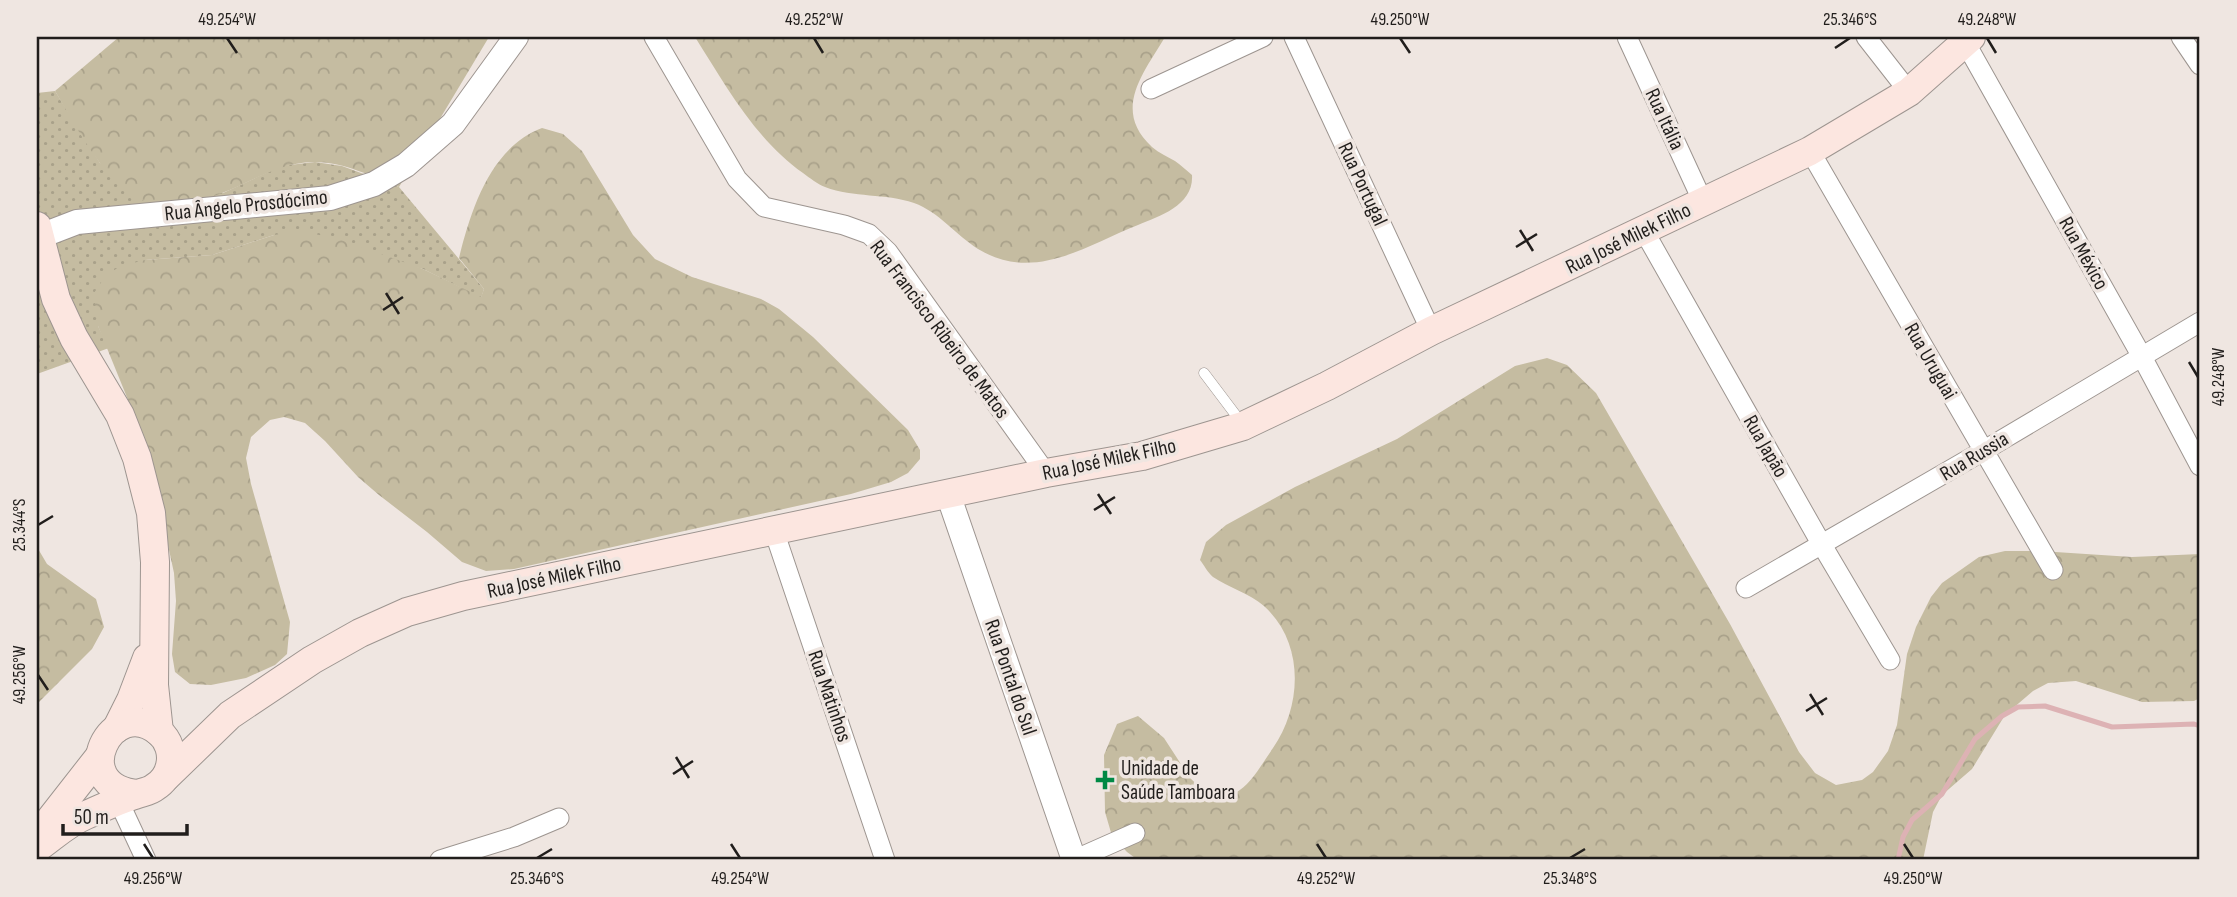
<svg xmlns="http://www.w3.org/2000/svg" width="2237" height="897" font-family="'Sofia Sans Condensed',sans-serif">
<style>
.green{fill:url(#green-dots)}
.forest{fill:url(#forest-crowns)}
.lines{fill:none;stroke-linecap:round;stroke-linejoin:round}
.stream{stroke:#ddb2b4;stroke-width:5}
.service-casing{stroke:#9d9590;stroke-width:11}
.minor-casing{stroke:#9d9590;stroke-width:21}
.tertiary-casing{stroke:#9d9590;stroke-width:26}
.secondary-casing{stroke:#9d9590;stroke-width:30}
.service{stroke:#fff;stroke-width:10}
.minor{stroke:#fff;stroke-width:19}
.tertiary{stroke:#fff;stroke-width:24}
.secondary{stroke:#fce6e0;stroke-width:28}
.ticks{fill:none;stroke:#211e1c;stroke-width:2.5}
.poi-dot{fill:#008945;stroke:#efe6e1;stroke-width:2.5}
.labels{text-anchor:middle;stroke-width:7;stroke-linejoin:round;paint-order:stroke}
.street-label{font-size:21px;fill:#211e1c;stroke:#efe6e1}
.poi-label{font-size:21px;fill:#211e1c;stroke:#efe6e1;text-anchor:start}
.neatline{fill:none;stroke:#211e1c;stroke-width:2.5}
.ticks-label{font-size:18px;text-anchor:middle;fill:#211e1c}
</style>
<defs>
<pattern id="green-dots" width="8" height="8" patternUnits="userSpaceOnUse" patternTransform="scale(1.75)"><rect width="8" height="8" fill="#c5bca1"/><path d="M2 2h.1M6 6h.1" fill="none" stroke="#a9a18a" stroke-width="1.8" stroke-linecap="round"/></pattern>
<pattern id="forest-crowns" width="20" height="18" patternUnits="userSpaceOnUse" patternTransform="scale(1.75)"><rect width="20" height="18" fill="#c5bca1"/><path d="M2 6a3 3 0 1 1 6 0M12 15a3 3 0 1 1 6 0" fill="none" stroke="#a9a18a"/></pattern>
</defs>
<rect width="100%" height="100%" fill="#efe6e1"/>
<polygon class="green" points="55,91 100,163 223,193 281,166 315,162 342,166 399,187 484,289 481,298 423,269 274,235 212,255 145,260 98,326 109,348 37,374 37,93"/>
<g class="forest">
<path d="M119,37H489L399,187C373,177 342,161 313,162C278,163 254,181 222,193C199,202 168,210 144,201C107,188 75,124 55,91Z"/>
<path d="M695,37H1165C1143,74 1112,110 1152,147C1159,153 1168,157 1175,161C1181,165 1186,170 1192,175C1194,205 1160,216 1138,225C1085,246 1034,283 978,249C956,235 939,212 914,203C885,193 854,198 825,187C817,184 810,178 803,173C755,139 726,86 695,37Z"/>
<path d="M542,128L563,134L582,151L633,235L655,259L692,277L761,299L779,309L813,337L908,430L920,450V459L908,473L891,482L851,494L514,569L486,571L462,562L427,532L379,495L358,477L325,441L305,423L284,417L270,420L251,437L246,458L251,484L290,622L287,654L275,665L246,678L211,685L190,684L175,672L172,654L176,601L174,573L160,508L137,422L98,326L94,293L106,275L121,266L145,260L212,255L274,235L301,231L342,240L423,269L481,297L484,289L459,258C471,209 491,147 542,128Z"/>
<path d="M1547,358L1567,365L1596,393L1730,624L1799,752L1815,773L1836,785L1862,780L1873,772L1888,751L1897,725L1907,654L1916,627L1931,597L1942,583L1979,557L2005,551H2040L2132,557L2200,554V698L2194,701L2142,702L2076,681L2048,683L2033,691L2005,715L1972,769L1942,795L1933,812L1923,860H1138L1127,852L1112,836L1105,812L1104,755L1117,724L1138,716L1164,738L1190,778L1209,796C1217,795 1229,797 1235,793C1251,785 1263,762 1273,748C1302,706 1305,643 1264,606C1249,593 1229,588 1213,577C1208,573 1204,565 1200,560L1206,542L1226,525L1295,487L1397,439L1515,366Z"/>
<polygon points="37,547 47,564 96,599 104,627 92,649 37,704"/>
</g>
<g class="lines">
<polyline class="stream" points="1898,860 1903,837 1912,820 1942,794 1975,739 2002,716 2018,707 2045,706 2112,727 2194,724 2200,726"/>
<g class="service-casing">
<polyline id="service" points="1204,373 1241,422"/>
</g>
<g class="minor-casing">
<g id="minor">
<polyline points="654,37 737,179 764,207 844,225 869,234 888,252 1046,473"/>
<polyline points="1294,37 1431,331"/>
<polyline points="1627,37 1703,202"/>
<polyline points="1866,37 1909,92"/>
<polyline points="2181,37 2200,65"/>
<polyline points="1965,42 2141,355 2200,466"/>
<polyline points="1151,89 1263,37"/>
<polyline points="1810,151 2053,570"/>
<polyline points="1644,231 1822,545 1890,660"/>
<polyline points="774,531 885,860"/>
<polyline points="1746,588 1983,451 2200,322"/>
<polyline points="119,802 146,860"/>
<polyline points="440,860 514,837 559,818"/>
<polyline points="1074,860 1135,833"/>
</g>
</g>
<g class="tertiary-casing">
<g id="tertiary">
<polyline points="38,237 77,222 330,198 374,184 406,165 453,124 516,37"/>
<polyline points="948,494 1074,860"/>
</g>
</g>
<g class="secondary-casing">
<g id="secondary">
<polyline points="37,226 56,299 74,338 120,415 137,458 151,513 155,562 154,685 159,732"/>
<polyline points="117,728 131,700 147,658"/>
<polyline points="166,777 230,715 312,660 360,633 407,612 463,596 1046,473 1142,456 1243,426 1327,386 1431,331 1810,151 1909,92 1971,37"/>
<polyline points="38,835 99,757"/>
<path d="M37,848C53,837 67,823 86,815C102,808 119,800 135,795C142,792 149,792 155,787C163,782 168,775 170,766C173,754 169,740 159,732C112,692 65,786 137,794"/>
</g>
</g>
<use href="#service" class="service"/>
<use href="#minor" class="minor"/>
<use href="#tertiary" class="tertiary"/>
<use href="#secondary" class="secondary"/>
</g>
<path class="ticks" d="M227,38L237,53M814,38L823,53M1400,38L1410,53M1987,38L1996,53M1835,48L1850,38M1520,230L1533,251M1516,247L1537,234M386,293L399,314M383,310L403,297M2189,362L2198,377M1098,494L1111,514M1094,510L1115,497M38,525L53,516M38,675L48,690M1810,694L1823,715M1806,711L1827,698M676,757L689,778M673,774L693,761M144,844L153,858M731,844L740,858M1317,844L1326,858M1904,844L1913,858M537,858L552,849M1570,858L1585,849"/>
<path class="poi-dot" d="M1101.5 769.5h7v7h7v7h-7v7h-7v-7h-7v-7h7z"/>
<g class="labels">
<g class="street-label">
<text transform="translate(1665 119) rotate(65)" y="7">Rua Itália</text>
<text transform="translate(1363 184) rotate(65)" y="7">Rua Portugal</text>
<text transform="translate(246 205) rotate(-6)" y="7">Rua Ângelo Prosdócimo</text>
<text transform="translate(1628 238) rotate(-26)" y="7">Rua José Milek Filho</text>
<text transform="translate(2084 253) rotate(61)" y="7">Rua México</text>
<text transform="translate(940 329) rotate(53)" y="7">Rua Francisco Ribeiro de Matos</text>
<text transform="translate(1931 361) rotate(60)" y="7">Rua Uruguai</text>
<text transform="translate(1766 446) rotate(60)" y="7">Rua Japão</text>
<text transform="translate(1974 456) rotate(-31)" y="7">Rua Russia</text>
<text transform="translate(1109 459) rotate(-12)" y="7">Rua José Milek Filho</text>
<text transform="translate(554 577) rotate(-12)" y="7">Rua José Milek Filho</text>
<text transform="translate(1011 677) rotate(71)" y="7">Rua Pontal do Sul</text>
<text transform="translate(830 696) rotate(71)" y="7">Rua Matinhos</text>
</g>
<g class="poi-label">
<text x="1121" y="775">Unidade de<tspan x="1121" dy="24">Saúde Tamboara</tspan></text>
</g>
</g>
<rect width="2237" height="897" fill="none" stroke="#efe6e1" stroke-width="77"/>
<path d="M63 824v10h124v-10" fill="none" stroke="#211e1c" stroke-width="3.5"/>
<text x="74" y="824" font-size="21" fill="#211e1c" stroke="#efe6e1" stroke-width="5" paint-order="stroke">50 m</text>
<rect x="38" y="38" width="2160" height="820" class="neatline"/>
<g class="ticks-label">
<text x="227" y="25">49.254°W</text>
<text x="814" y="25">49.252°W</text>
<text x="1400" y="25">49.250°W</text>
<text x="1850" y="25">25.346°S</text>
<text x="1987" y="25">49.248°W</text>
<text transform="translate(2218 377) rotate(-90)" y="6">49.248°W</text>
<text transform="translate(19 525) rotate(-90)" y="6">25.344°S</text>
<text transform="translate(19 675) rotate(-90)" y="6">49.256°W</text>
<text x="153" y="884">49.256°W</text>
<text x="537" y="884">25.346°S</text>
<text x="740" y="884">49.254°W</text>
<text x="1326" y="884">49.252°W</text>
<text x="1570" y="884">25.348°S</text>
<text x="1913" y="884">49.250°W</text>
</g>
</svg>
